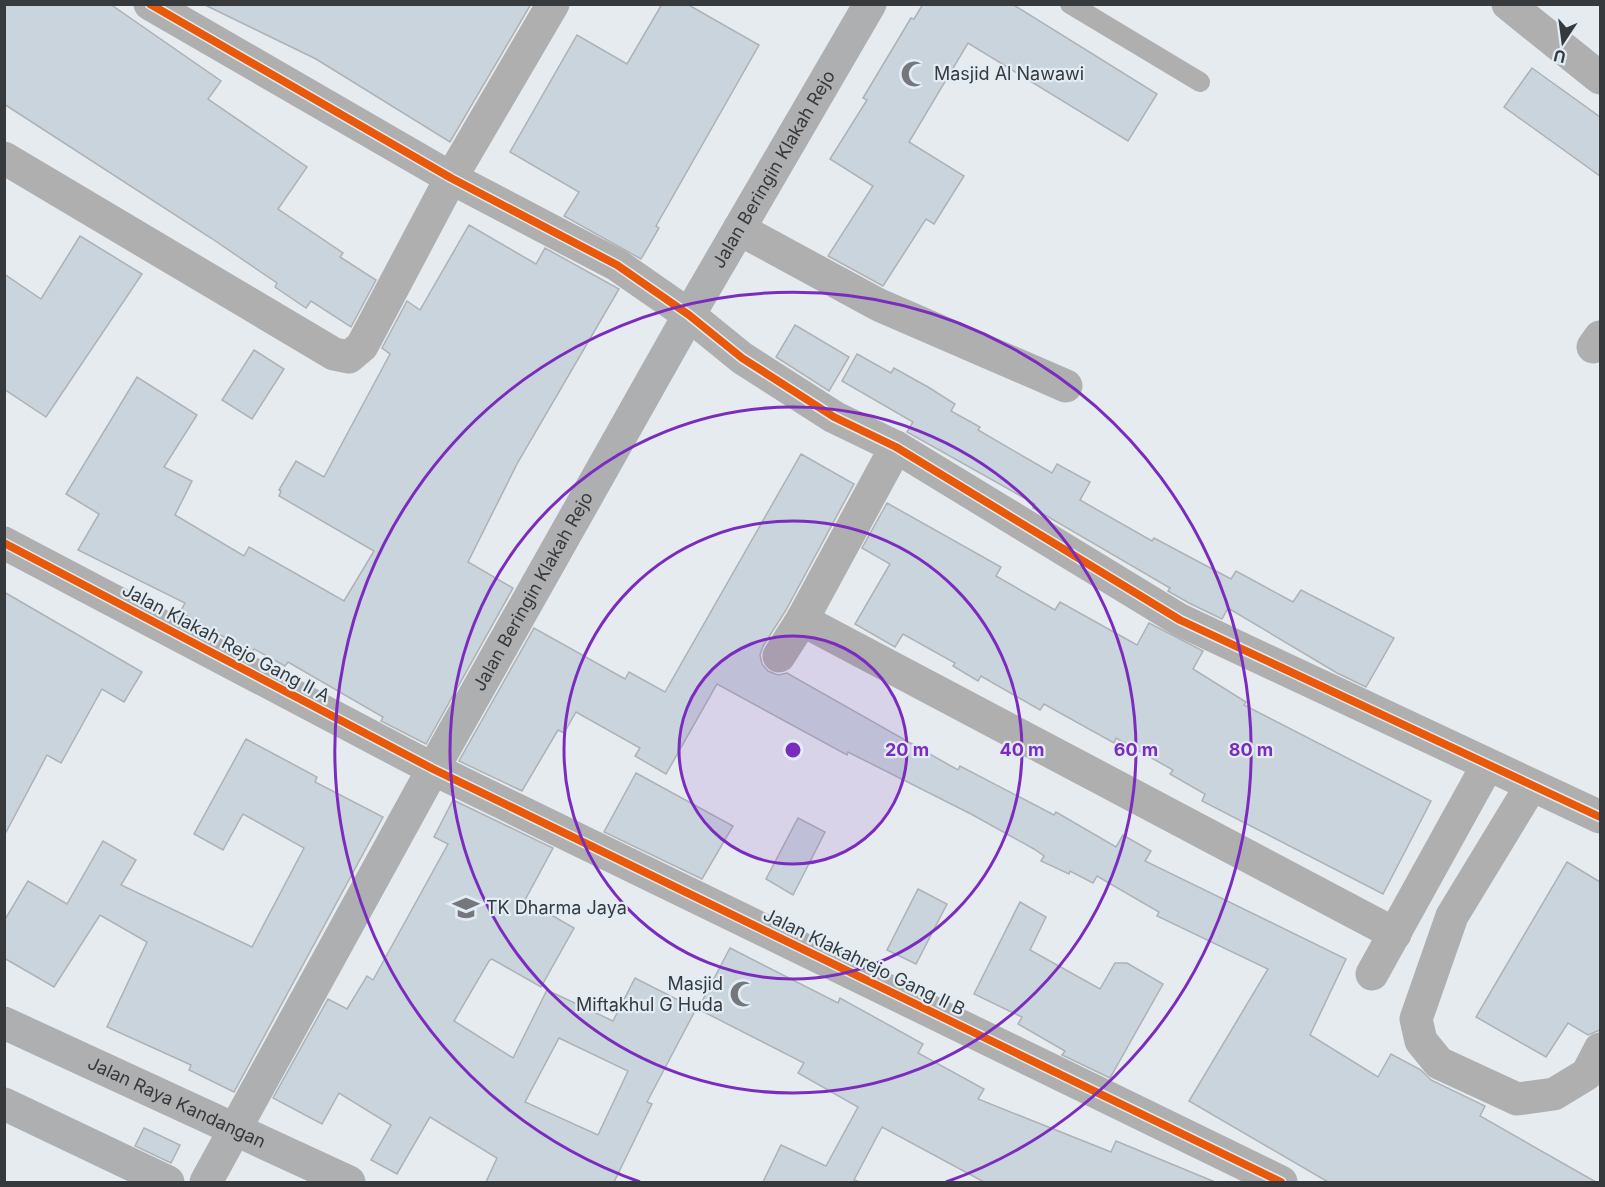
<svg xmlns="http://www.w3.org/2000/svg" width="1605" height="1187" font-family="Inter,sans-serif">
<style>
.building{fill:#cad4dc;stroke:#aeb2b6;stroke-width:1.5;fill-rule:evenodd}
.lines{fill:none;stroke-linecap:round;stroke-linejoin:round}
.lane{stroke:#afafaf;stroke-width:20}
.street{stroke:#afafaf;stroke-width:33}
.secondary{stroke:#aeafb0;stroke-width:33}
.cycleway-casing{stroke:#e2ecf4;stroke-width:11}
.cycleway{stroke:#e8590c;stroke-width:8}
.ring{fill:none;stroke:#7b2cbf;stroke-width:3}
.labels{text-anchor:middle;stroke-width:4.5;stroke-linejoin:round;paint-order:stroke}
.poi-label{font-size:18px;fill:#363a3d;stroke:#e2ecf4;text-anchor:start}
.street-label{font-size:18px;fill:#363a3d;stroke:#e2ecf4}
.centre{fill:#7b2cbf;stroke:#e2ecf4;stroke-width:3}
.ring-label{font-size:18px;text-anchor:middle;font-weight:bold;fill:#7b2cbf;stroke:#e2ecf4;stroke-width:4.5;stroke-linejoin:round;paint-order:stroke}
</style>
<rect width="100%" height="100%" fill="#e6ebf0"/>
<g class="building">
<polygon points="4,4 110,4 221,81 208,99 307,167 278,209 343,253 340,257 376,280 351,327 311,301 306,308 275,287 277,283 211,238 4,104"/>
<polygon points="203,4 531,4 450,142 316,59"/>
<polygon points="662,4 687,4 759,45 656,226 659,228 641,259 564,216 579,192 510,152 577,35 627,64"/>
<polygon points="923,4 1012,4 1157,94 1128,141 968,43 909,142 964,176 934,224 926,219 883,286 828,256 873,186 830,159 867,100 863,98 911,18 914,19"/>
<polygon points="1532,68 1600,117 1600,176 1504,107"/>
<polygon points="469,225 536,264 545,248 619,289 518,462 468,562 513,588 426,744 381,721 383,717 288,662 285,666 254,649 252,653 180,612 185,603 78,550 99,514 66,494 137,377 197,415 164,467 192,481 175,515 244,556 249,547 344,601 374,551 279,496 281,491 279,490 296,461 324,477 390,354 382,348 407,301 420,310"/>
<polygon points="80,236 142,274 46,417 4,389 4,274 41,299"/>
<polygon points="795,325 849,357 829,391 776,357"/>
<polygon points="254,350 284,369 252,419 222,400"/>
<polygon points="857,354 891,373 894,368 928,387 955,404 951,411 980,427 978,430 1052,473 1057,464 1090,482 1080,500 1152,541 1154,538 1231,579 1236,571 1293,602 1301,590 1394,638 1366,687 1337,673 1228,608 1222,619 1189,603 1168,591 1170,588 1033,508 1035,504 907,432 913,422 842,381"/>
<polygon points="801,454 854,484 786,610 763,646 760,655 762,664 768,671 778,675 787,673 958,770 960,766 1054,815 1056,812 1116,847 1123,835 1151,851 1145,861 1346,959 1310,1035 1378,1077 1391,1054 1421,1070 1431,1080 1485,1106 1480,1116 1596,1182 1328,1182 1189,1101 1268,969 1157,916 1159,912 1097,876 1093,883 1070,871 1069,874 1041,861 1044,856 1034,849 971,814 848,752 847,755 717,684 666,774 635,756 640,748 576,712 564,733 558,730 522,791 459,761 534,628 625,679 629,672 665,692"/>
<polygon points="887,503 1001,567 996,576 1055,610 1060,602 1137,645 1149,623 1203,651 1193,669 1246,702 1244,705 1431,801 1383,894 1202,801 1205,794 1170,774 1173,770 1116,738 1114,743 1044,704 1040,710 981,676 978,681 953,666 955,663 903,634 895,647 855,624 890,564 862,548"/>
<polygon points="4,592 142,672 124,702 102,689 61,763 47,755 4,836"/>
<polygon points="246,739 317,777 315,782 383,817 234,1092 189,1070 191,1065 107,1027 147,942 100,915 54,987 4,958 4,921 28,881 67,904 103,841 136,860 121,885 252,947 304,848 243,814 223,850 194,834"/>
<polygon points="636,773 733,826 702,879 604,832"/>
<path d="M453,800L553,848L525,900L574,928L541,987L492,959L489,961L454,1021L513,1058L547,990L613,1021L635,978L696,1009L647,1102L652,1104L614,1182H486L497,1158L430,1117L397,1174L371,1160L391,1125L339,1093L322,1124L273,1098L328,999L347,1009L367,976L373,980L448,844L434,837ZM559,1038L628,1071L598,1135L525,1102Z"/>
<polygon points="798,818 825,832 793,895 766,879"/>
<polygon points="1567,862 1600,882 1600,1030 1588,1035 1568,1023 1546,1057 1476,1017"/>
<polygon points="918,889 947,904 916,964 887,950"/>
<polygon points="1020,902 1046,917 1030,950 1100,989 1115,963 1127,963 1163,984 1110,1078 1062,1055 1065,1051 1018,1024 1022,1017 974,994"/>
<polygon points="730,948 838,1003 840,998 923,1044 918,1053 984,1089 978,1099 1111,1152 1116,1141 1215,1182 984,1182 882,1127 854,1180 860,1182 763,1182 781,1145 826,1166 858,1107 798,1073 804,1063 698,1009"/>
<polygon points="144,1128 180,1145 171,1163 135,1146"/>
</g>
<g class="lines">
<polyline class="lane" points="1070,4 1200,82"/>
<g class="street">
<polyline points="150,4 451,178 617,265 689,315 742,358 834,417 896,447 1180,620 1600,817"/>
<polyline points="1508,4 1600,78"/>
<polyline points="4,158 334,354 349,357 362,346 451,178 553,4"/>
<polyline points="739,229 879,305 1066,386"/>
<polyline points="1593,347 1600,337"/>
<polyline points="4,543 433,769 1281,1182"/>
<polyline points="802,620 1395,934"/>
<polyline points="779,656 802,620 896,447"/>
<polyline points="1531,786 1452,916 1416,1019 1421,1041 1439,1063 1517,1099 1554,1094 1587,1074 1600,1049"/>
<polyline points="1372,974 1487,766"/>
</g>
<g class="secondary">
<path id="s1" d="M4,1023L349,1182"/>
<polyline points="4,1104 168,1182"/>
<path id="s2" d="M206,1182L433,769L689,315L870,4"/>
</g>
<g class="cycleway-casing">
<g id="cycleway">
<polyline points="150,4 451,178 617,265 689,315 742,358 834,417 896,447 1180,620 1600,817"/>
<polyline points="4,543 433,769 1281,1182"/>
</g>
</g>
<use href="#cycleway" class="cycleway"/>
</g>
<circle cx="793" cy="750" r="114" fill="#7b2cbf" fill-opacity=".12"/>
<g class="ring">
<circle cx="793" cy="750" r="114"/>
<circle cx="793" cy="750" r="229"/>
<circle cx="793" cy="750" r="343"/>
<path d="M640 1182A458 458 0 1 1 946 1182"/>
</g>
<defs>
<g id="mosque-bare" transform="scale(2.07)"><path d="M3.5-4.9A6 6 0 1 0 3.5 4.9A5 5 0 1 1 3.5-4.9Z" fill="#74787c" stroke="#e2ecf4" stroke-width="2.5" paint-order="stroke"/></g>
<g id="school-bare" transform="scale(2.07)"><path d="M0-5L7-2L0 1L-7-2ZM-4 1L0 2.5L4 1V4Q0 6-4 4Z" fill="#74787c" stroke="#e2ecf4" stroke-width="2.5" paint-order="stroke"/></g>
</defs>
<g fill-rule="evenodd">
<use href="#mosque-bare" x="914" y="74"/>
<use href="#school-bare" x="466" y="908"/>
<use href="#mosque-bare" x="743" y="994"/>
</g>
<g class="labels">
<g class="poi-label">
<text x="934" y="80">Masjid Al Nawawi</text>
<text x="486" y="914">TK Dharma Jaya</text>
<text x="723" y="990" text-anchor="end">Masjid<tspan x="723" dy="21">Miftakhul G Huda</tspan></text>
</g>
<g class="street-label">
<text dy="6" stroke="none"><textPath href="#s2" startOffset="1161">Jalan Beringin Klakah Rejo</textPath></text>
<text dy="6" stroke="none"><textPath href="#s2" startOffset="675">Jalan Beringin Klakah Rejo</textPath></text>
<text transform="translate(226 643) rotate(28)" y="6">Jalan Klakah Rejo Gang II A</text>
<text transform="translate(864 962) rotate(26)" y="6">Jalan Klakahrejo Gang II B</text>
<text dy="6" stroke="none"><textPath href="#s1" startOffset="190">Jalan Raya Kandangan</textPath></text>
</g>
</g>
<circle cx="793" cy="750" r="9" class="centre"/>
<g class="ring-label">
<text x="907" y="756">20 m</text>
<text x="1022" y="756">40 m</text>
<text x="1136" y="756">60 m</text>
<text x="1251" y="756">80 m</text>
</g>
<rect width="1605" height="1187" fill="none" stroke="#363a3d" stroke-width="12"/>
<g transform="translate(1563 42) rotate(193)" stroke="#e2ecf4" stroke-width="4.5" paint-order="stroke">
<path d="M0-4.5L10 22L0 15L-10 22Z" fill="#363a3d"/>
<text y="-9" font-size="16" font-weight="bold" text-anchor="middle" fill="#363a3d">U</text>
</g>
</svg>
